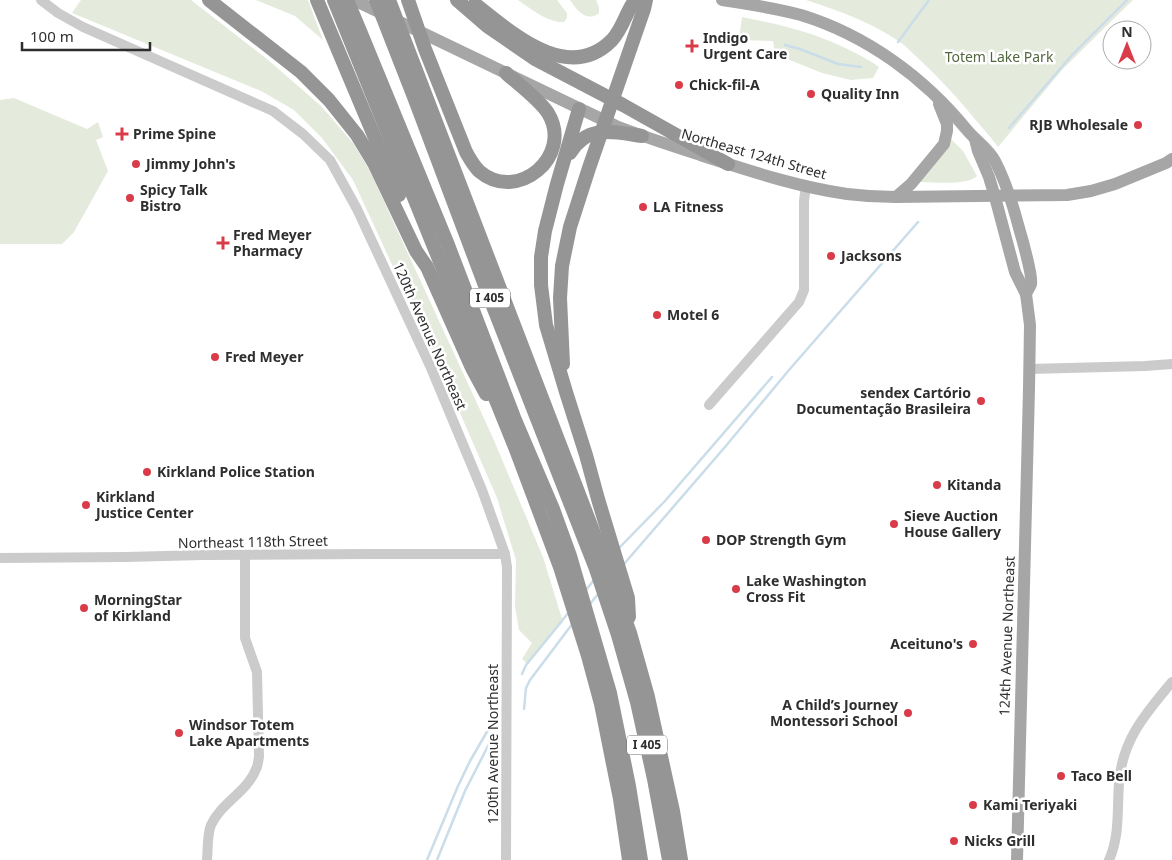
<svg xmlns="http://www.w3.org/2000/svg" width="1172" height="860" font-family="'Noto Sans',sans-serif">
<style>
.green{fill:#e4ebdd}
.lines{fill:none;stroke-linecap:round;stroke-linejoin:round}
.stream{stroke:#cadde9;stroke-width:2.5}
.minor{stroke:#cbcbcb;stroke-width:10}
.major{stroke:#a6a6a6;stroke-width:12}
.highway{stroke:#959595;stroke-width:14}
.poi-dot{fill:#da3b48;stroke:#fff;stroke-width:2}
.labels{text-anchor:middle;stroke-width:5;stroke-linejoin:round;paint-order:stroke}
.shield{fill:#fff;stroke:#6d6d6d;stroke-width:1}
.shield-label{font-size:12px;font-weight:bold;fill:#2e2e2e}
.poi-label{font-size:14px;font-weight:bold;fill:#2e2e2e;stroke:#fff;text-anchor:start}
.park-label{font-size:14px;fill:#52673e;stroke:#fff}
.street-label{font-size:14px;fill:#2e2e2e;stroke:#fff}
</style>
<rect width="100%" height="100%" fill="#fff"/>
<g class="green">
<polygon points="81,0 191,0 267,59 321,106 353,143 370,171 493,438 543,557 563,622 528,664 522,659 532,643 519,630 515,607 516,560 497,498 450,390 353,180 322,138 294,110 261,91 72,13"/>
<polygon points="256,0 308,0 323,40 295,16"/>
<path d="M518,0H557L567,13V18L564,22C548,23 531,9 518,0Z"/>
<path d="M570,0H596L599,7V13C587,23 576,10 570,0Z"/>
<path d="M806,0H1133L1084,48L1062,70L998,147C991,137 982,128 974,118C957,97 940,79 921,61C915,56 910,50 904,45C876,24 840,11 806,0Z"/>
<path d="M742,17C790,26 838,39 879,67L873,78L851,80L822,73L775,54L773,41L739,40Z"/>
<polygon points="14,98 87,129 98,122 103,137 96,140 108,171 74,232 62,244 0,244 0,100"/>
<path d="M950,138L963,151L977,176C967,186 932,182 917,182Z"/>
</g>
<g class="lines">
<g class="stream">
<polyline points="898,42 929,0"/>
<polyline points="785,45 800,49 838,64 861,67"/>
<polyline points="1009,128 1072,55 1127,0"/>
<polyline points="619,548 665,501 772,377"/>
<polyline points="624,564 725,447 789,370 918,222"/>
<polyline points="585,591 594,580"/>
<polyline points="590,604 599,593"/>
<polyline points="522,674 526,665 569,612"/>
<polyline points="524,709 526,688 530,680 573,623"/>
<polyline points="427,860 458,786 470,761 488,730"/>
<polyline points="437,860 465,791 492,738"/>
</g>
<g class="minor">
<polyline points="41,0 58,13 83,27 273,111 303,134 330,160 357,209 431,368 482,490 505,554 507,567 506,860"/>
<polyline points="1029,369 1145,366 1172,364"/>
<polyline points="709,405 799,302 804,290 804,201 806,186"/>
<polyline points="0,558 126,557 203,555 367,554 505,554"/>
<path d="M207,860C208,849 207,835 211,825C221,803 248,791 256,769C258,766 258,761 259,757L257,672L245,638V555"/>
<path d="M1109,860C1120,836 1117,809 1119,783C1122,740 1146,713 1172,682"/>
</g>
<g class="major">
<path d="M354,0L616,126C644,137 673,146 703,156C750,171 798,187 847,194C863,196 880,197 896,197L1067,195L1091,191L1115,184L1166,163L1172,159"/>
<path d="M722,0C749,4 775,8 801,15C866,35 924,77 967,130C976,141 988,148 995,161C1006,182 1013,205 1019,228C1022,238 1033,277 1031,284C1030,287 1027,291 1026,294"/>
<polyline points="975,139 978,151 989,177 995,197 1015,272 1026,294 1030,325 1029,389 1017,860"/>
<polyline points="896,197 911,184 944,144 947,131 947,124 939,104"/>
</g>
<g class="highway">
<polyline points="209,0 301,72 329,100 357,135 374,163 416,251 427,267 472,368 486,394"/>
<polyline points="317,0 399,195"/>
<polyline points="334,0 515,447 560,567 588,656 601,704 620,799 629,860"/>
<polyline points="347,0 360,31 448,245 515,420 553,509 570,556 610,693 629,786 641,860"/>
<polyline points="376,0 414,97 489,296 596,569 618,635 637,702 654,779 669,860"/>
<polyline points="389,0 595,536 630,633 648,697 673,811 681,860"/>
<path d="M408,0L425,49L466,152C470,159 473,165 479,171C517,204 574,156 548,113C539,99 518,84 506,73"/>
<polyline points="457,0 487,26 535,59 623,105 728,164"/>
<path d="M475,4C511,32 568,85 612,40C623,28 626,12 635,0"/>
<polyline points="579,109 557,184 545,231 541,257 541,285 546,325 566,392 586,455 598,499 628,598 629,617"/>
<path d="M570,153C588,124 613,132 642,136"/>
<polyline points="563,364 560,298 562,266 570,227 589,168 644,9 646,0"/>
</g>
</g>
<g class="poi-dot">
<path d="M689.5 38.5h5v5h5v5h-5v5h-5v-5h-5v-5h5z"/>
<circle cx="679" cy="85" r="5"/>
<circle cx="811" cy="94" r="5"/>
<circle cx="1138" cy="125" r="5"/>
<path d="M119.5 126.5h5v5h5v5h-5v5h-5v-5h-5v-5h5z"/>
<circle cx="136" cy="164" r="5"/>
<circle cx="130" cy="198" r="5"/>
<circle cx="643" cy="207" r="5"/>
<path d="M220.5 235.5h5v5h5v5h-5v5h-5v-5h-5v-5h5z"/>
<circle cx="831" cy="256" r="5"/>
<circle cx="657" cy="315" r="5"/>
<circle cx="215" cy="357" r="5"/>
<circle cx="981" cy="401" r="5"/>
<circle cx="147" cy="472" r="5"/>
<circle cx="937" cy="485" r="5"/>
<circle cx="86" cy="505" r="5"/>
<circle cx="894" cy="524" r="5"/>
<circle cx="706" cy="540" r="5"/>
<circle cx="736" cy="589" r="5"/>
<circle cx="84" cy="608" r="5"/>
<circle cx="973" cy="644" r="5"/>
<circle cx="908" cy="713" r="5"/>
<circle cx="179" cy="733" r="5"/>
<circle cx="1061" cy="776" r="5"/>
<circle cx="973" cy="805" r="5"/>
<circle cx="954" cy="841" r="5"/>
</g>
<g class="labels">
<g class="shield">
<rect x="470" y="288.5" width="40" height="19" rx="4"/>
<rect x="627" y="735.5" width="40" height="19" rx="4"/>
</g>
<g class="shield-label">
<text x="490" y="302">I 405</text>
<text x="647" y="749">I 405</text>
</g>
<g class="poi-label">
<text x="703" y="43">Indigo<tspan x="703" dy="16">Urgent Care</tspan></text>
<text x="689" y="90">Chick-fil-A</text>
<text x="821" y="99">Quality Inn</text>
<text x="1128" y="130" text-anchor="end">RJB Wholesale</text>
<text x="133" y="139">Prime Spine</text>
<text x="146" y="169">Jimmy John's</text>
<text x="140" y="195">Spicy Talk<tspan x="140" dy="16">Bistro</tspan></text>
<text x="653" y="212">LA Fitness</text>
<text x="233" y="240">Fred Meyer<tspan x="233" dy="16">Pharmacy</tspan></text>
<text x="841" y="261">Jacksons</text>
<text x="667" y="320">Motel 6</text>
<text x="225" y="362">Fred Meyer</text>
<text x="971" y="398" text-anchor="end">sendex Cartório<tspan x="971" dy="16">Documentação Brasileira</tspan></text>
<text x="157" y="477">Kirkland Police Station</text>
<text x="947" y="490">Kitanda</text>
<text x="96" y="502">Kirkland<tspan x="96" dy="16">Justice Center</tspan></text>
<text x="904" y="521">Sieve Auction<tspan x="904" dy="16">House Gallery</tspan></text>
<text x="716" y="545">DOP Strength Gym</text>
<text x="746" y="586">Lake Washington<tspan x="746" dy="16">Cross Fit</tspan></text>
<text x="94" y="605">MorningStar<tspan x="94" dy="16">of Kirkland</tspan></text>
<text x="963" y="649" text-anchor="end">Aceituno's</text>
<text x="898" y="710" text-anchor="end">A Child’s Journey<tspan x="898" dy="16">Montessori School</tspan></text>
<text x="189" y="730">Windsor Totem<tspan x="189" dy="16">Lake Apartments</tspan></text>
<text x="1071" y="781">Taco Bell</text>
<text x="983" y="810">Kami Teriyaki</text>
<text x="964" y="846">Nicks Grill</text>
</g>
<g class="park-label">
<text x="999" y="62">Totem Lake Park</text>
</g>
<g class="street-label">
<text transform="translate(754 154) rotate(16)" y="5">Northeast 124th Street</text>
<text transform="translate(430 336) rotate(66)" y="5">120th Avenue Northeast</text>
<text transform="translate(253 542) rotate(-1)" y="5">Northeast 118th Street</text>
<text transform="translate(1007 636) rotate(-88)" y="5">124th Avenue Northeast</text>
<text transform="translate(493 744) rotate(-90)" y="5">120th Avenue Northeast</text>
</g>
</g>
<g transform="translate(1127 45)"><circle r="24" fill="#ffffff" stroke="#ababab"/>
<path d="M0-4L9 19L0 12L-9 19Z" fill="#da3b48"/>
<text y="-8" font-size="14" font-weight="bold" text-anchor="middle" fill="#2e2e2e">N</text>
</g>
<path d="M22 42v8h128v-8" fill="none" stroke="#2e2e2e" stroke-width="2.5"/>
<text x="30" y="42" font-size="15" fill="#2e2e2e" stroke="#ffffff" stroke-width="4" paint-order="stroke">100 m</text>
</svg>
